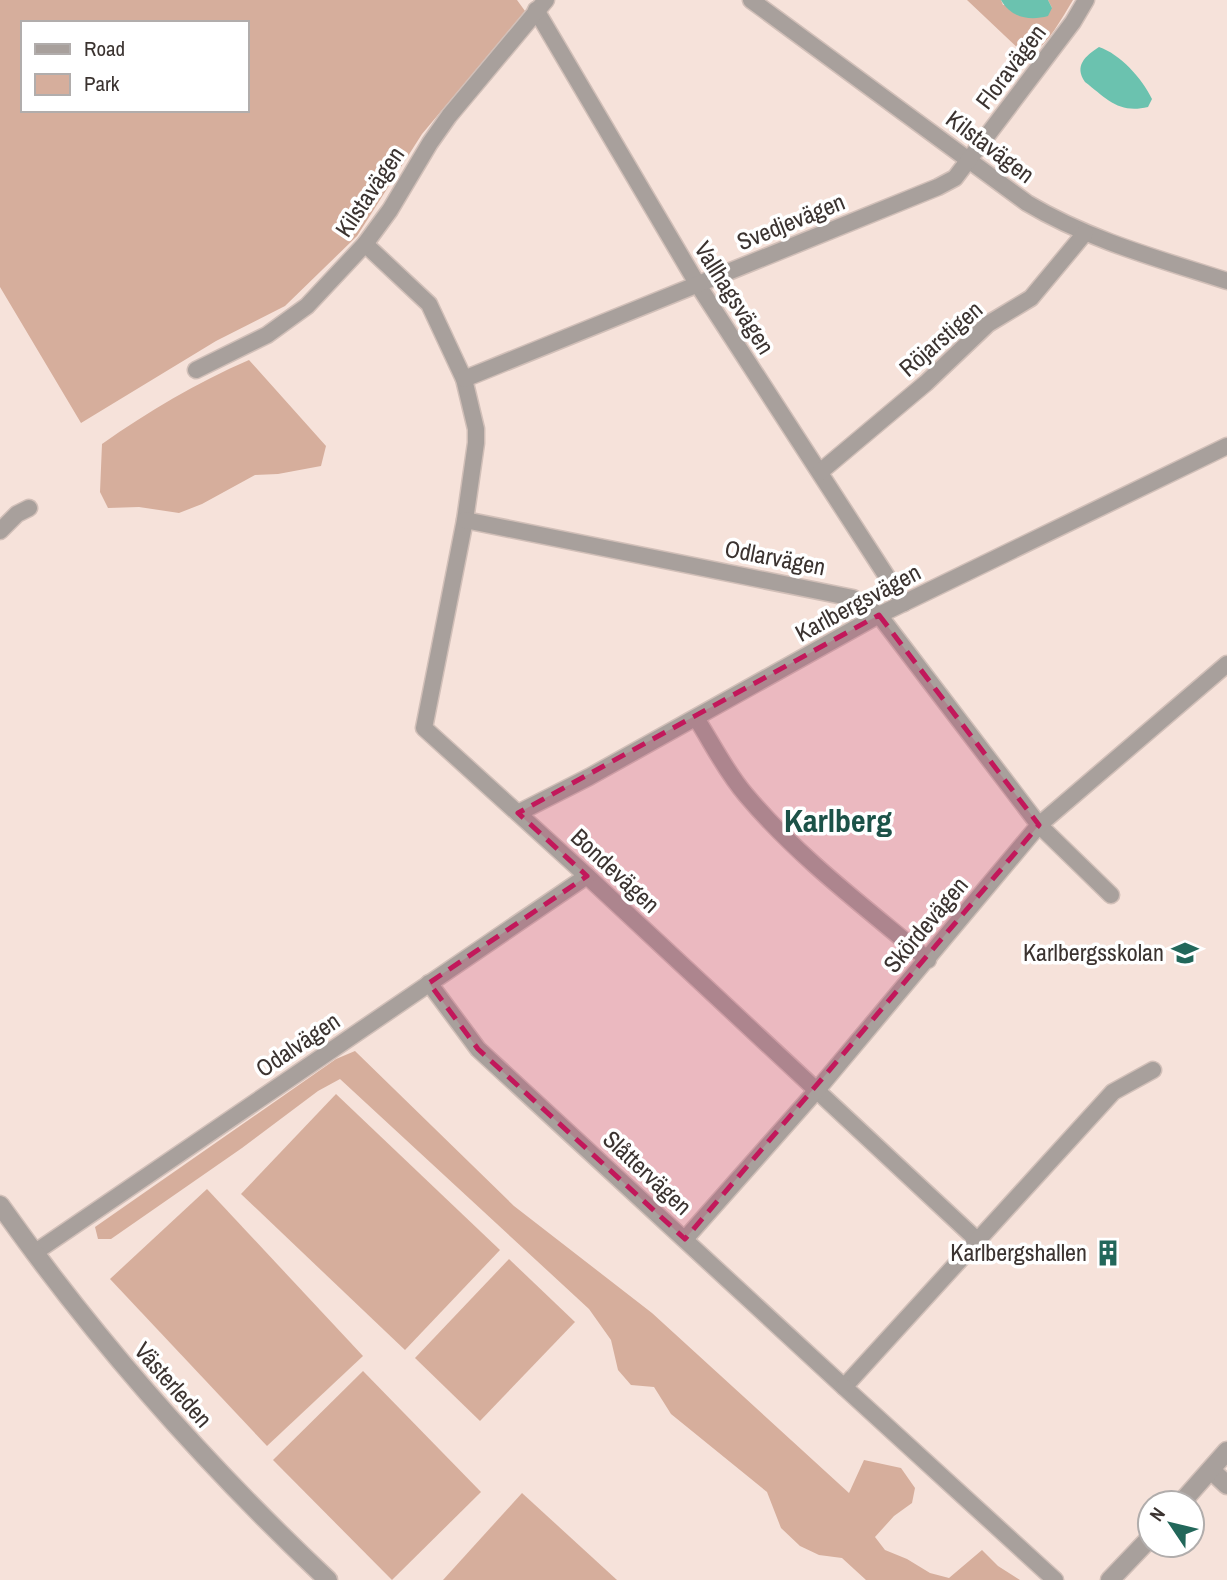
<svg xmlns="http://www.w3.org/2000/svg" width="1227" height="1580" font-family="'Archivo Narrow',sans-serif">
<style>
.green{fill:#d6ae9c;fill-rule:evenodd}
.water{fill:#6bc2af}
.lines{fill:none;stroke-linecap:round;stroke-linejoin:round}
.minor-casing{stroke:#d1bfb8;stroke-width:19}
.tertiary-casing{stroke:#d1bfb8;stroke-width:21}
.minor{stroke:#a8a09c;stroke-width:16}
.tertiary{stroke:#a8a09c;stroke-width:18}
.marked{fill:#c2185b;fill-opacity:0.2;stroke:#c2185b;stroke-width:5;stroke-dasharray:14 9;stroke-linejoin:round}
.labels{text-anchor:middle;stroke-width:7;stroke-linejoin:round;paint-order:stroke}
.street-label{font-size:24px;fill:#3b3330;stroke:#fff}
.poi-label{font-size:24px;fill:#3b3330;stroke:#fff;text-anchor:end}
.district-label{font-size:32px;font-weight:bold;fill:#1c5248;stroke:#fff}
</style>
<rect width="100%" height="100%" fill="#f6e2da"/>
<g class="green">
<path d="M0,0H517L525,11L422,134L357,236L285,306L216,341L81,423L0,287ZM23,23H247V110H23Z"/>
<path d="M967,0H1001L1003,5L1052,8L1048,0H1073C1061,20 1049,42 1030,57L1024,54Z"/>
<path d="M249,360L326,446L321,466L278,474L255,475L202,504L179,513L139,507L108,508L100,492L102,444C149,411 196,383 249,360Z"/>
<polygon points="355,1051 514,1206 652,1313 849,1493 864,1460 901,1468 915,1488 912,1503 894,1516 875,1537 885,1550 907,1559 930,1573 949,1578 982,1550 998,1566 1020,1580 866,1580 842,1558 819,1555 800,1546 781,1528 767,1492 671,1414 654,1387 631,1385 618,1370 611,1340 589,1309 340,1079 318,1091 242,1148 111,1239 98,1239 95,1227 336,1059"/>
<polygon points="336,1094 500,1250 405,1350 241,1194"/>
<polygon points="207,1189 363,1356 267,1446 110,1279"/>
<polygon points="509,1259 575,1322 480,1421 415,1358"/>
<polygon points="363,1371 481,1492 392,1580 273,1460"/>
<polygon points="522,1493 617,1580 443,1580"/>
</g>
<g class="water">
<path d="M1001,0H1048L1052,8L1048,16C1030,21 1011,18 1001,0Z"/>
<path d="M1099,47C1120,54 1142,78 1152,99L1148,107C1119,114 1107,99 1085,82C1074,66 1085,56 1099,47Z"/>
</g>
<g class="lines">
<g class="minor-casing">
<g id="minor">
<path d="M751,0L1027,203C1089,240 1159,259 1227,281"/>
<polyline points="536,10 698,285 904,603"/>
<polyline points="365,244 429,304 464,379 476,429 476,443 465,520 424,728 587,876 977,1240"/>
<polyline points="196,370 267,335 307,306 365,244 390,210 430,143 449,116 546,0"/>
<polyline points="464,379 938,187 955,178 1073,22 1086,0"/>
<polyline points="820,472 926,383 988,324 1031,298 1085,233"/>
<polyline points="465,520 853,598 879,615 1039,825 1111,895"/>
<polyline points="0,531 17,514 29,508"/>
<path d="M696,718C712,743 726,772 746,795C798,857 866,908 928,960"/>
<polyline points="518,813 589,777 879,615 1227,446"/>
<polyline points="429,983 478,1049 844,1387 1113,1092 1153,1070"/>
<polyline points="685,1239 817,1090 1039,825 1227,664"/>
<polyline points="34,1253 587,876"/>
<polyline points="844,1387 1055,1580"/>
</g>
</g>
<g class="tertiary-casing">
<g id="tertiary">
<path d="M0,1205C96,1341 206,1465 328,1580"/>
<polyline points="1211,1470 1227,1485"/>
<polyline points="1181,1503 1227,1451"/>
<polyline points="1110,1580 1150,1538"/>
</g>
</g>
<use href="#minor" class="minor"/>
<use href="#tertiary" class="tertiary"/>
</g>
<path class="marked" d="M879,615L1039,825L685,1239L478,1049L429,983L587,876L518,813Z"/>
<defs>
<g id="school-bare" transform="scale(2.1)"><path d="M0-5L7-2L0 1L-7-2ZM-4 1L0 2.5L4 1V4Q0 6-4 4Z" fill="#22675a" stroke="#fff" stroke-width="2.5" paint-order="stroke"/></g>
<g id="building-bare" transform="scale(2.1)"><path d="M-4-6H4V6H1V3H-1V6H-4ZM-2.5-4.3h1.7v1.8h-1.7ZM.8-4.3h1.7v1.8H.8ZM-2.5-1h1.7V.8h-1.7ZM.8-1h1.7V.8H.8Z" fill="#22675a" stroke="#fff" stroke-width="2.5" paint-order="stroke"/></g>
</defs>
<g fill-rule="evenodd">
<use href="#school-bare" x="1185" y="953"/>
<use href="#building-bare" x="1108" y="1253"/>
</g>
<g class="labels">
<g class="street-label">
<text transform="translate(1011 67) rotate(-53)" y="8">Floravägen</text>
<text transform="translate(990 147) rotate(37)" y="8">Kilstavägen</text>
<text transform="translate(370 192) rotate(-56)" y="8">Kilstavägen</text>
<text transform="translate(791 222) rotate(-22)" y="8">Svedjevägen</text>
<text transform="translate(734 298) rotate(58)" y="8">Vallhagsvägen</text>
<text transform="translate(941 339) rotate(-41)" y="8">Röjarstigen</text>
<text transform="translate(775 558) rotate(11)" y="8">Odlarvägen</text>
<text transform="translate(858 603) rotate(-28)" y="8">Karlbergsvägen</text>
<text transform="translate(615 871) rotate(43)" y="8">Bondevägen</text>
<text transform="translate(926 925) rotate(-50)" y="8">Skördevägen</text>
<text transform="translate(298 1045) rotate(-34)" y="8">Odalvägen</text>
<text transform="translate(647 1173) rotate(43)" y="8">Slåttervägen</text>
<text transform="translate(173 1385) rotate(49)" y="8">Västerleden</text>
</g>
<g class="poi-label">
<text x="1164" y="961">Karlbergsskolan</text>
<text x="1087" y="1261">Karlbergshallen</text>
</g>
<g class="district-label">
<text x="838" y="832">Karlberg</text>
</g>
</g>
<rect x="21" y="21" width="228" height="91" fill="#ffffff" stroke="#b1adac" stroke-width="2"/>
<rect x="35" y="44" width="35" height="10" fill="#a8a09c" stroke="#b1adac" stroke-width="2"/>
<text x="84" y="56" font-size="21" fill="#3b3330">Road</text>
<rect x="35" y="74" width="35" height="21" fill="#d6ae9c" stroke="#b1adac" stroke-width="2"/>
<text x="84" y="91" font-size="21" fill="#3b3330">Park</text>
<g transform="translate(1171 1524) rotate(305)"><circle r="33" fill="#ffffff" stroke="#b1adac" stroke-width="2"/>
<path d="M0-5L12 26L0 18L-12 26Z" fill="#22675a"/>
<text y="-10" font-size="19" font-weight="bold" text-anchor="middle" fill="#3b3330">N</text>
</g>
</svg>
